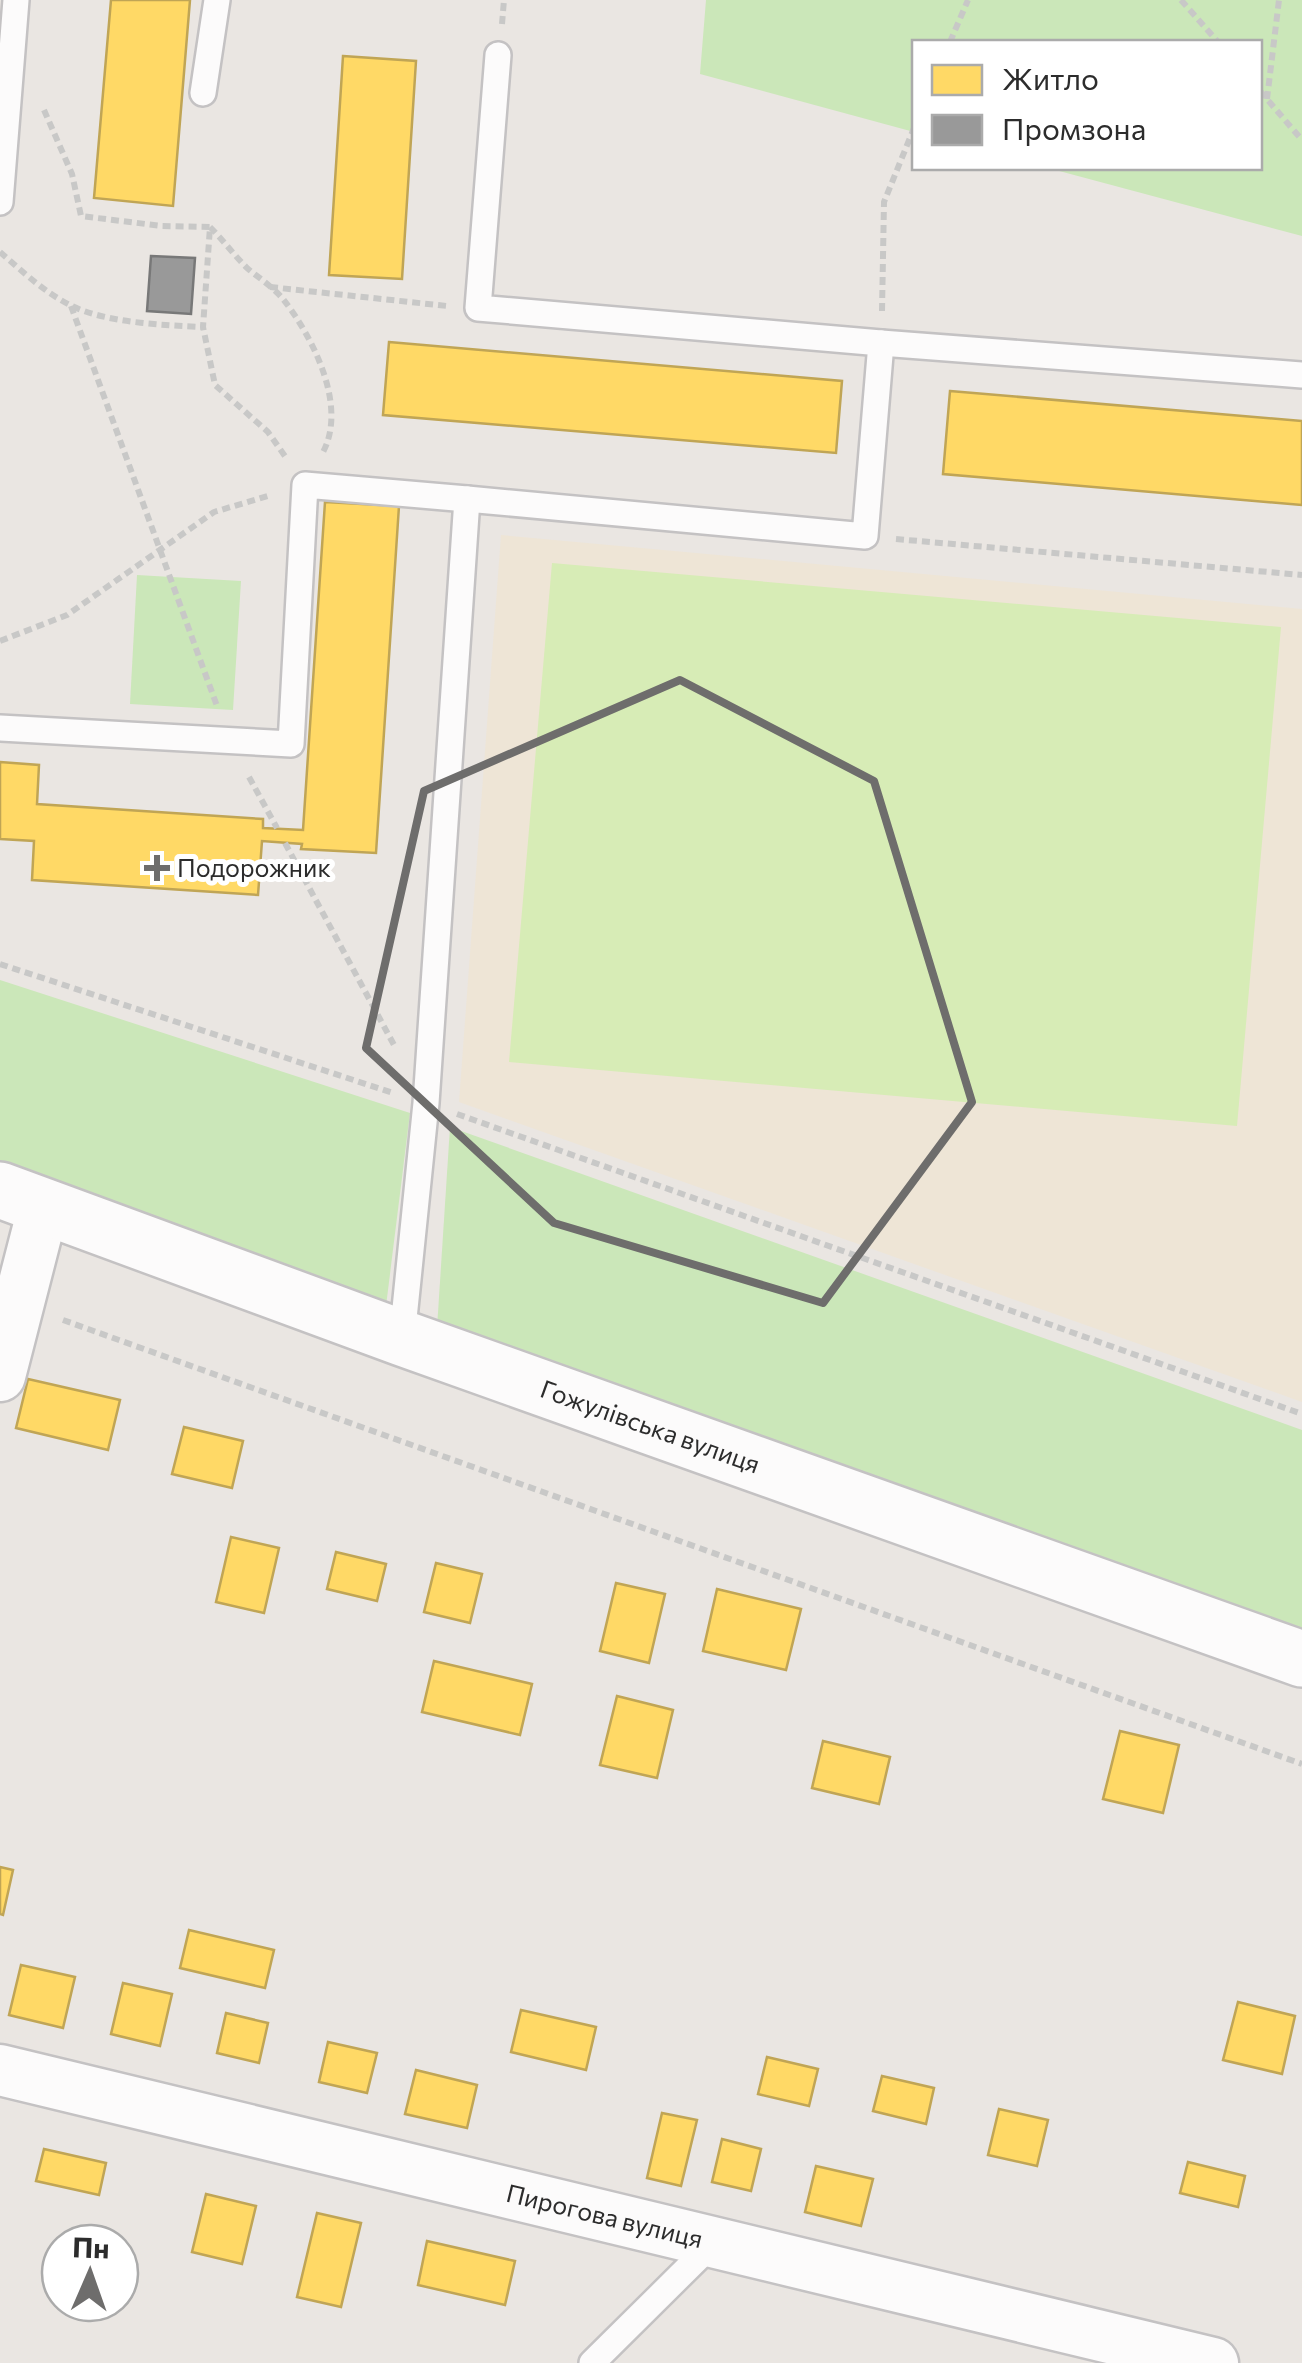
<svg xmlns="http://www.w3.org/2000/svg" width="1302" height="2363" font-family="Commissioner,sans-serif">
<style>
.education{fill:#eee5d6}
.green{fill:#cbe7b9}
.pitch{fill:#d7ecb6}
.homes{fill:#ffd966;stroke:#c0a555;stroke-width:2.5}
.industry{fill:#999;stroke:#787878;stroke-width:2.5}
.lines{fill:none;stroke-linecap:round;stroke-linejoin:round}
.service-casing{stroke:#c4c2c3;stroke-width:30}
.minor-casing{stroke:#c4c2c3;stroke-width:55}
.tertiary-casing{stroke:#c4c2c3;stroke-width:60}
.path{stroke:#c8c8c7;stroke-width:6;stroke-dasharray:8 5;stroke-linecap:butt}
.service{stroke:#fcfbfb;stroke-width:25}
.minor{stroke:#fcfbfb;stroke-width:50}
.tertiary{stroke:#fcfbfb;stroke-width:55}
.marked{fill:none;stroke:#6e6d6c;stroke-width:8;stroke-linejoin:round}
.poi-dot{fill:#6e6d6c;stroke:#fff;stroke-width:4}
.labels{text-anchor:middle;stroke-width:10;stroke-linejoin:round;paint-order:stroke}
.poi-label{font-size:25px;fill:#2c2c2c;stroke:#fff;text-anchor:start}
.street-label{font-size:25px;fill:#2c2c2c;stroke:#fff}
</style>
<rect width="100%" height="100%" fill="#eae6e2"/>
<polygon class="education" points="501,535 1302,609 1302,1402 459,1102"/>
<g class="green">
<polygon points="706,0 1302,0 1302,236 1048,168 1260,168 1260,42 914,42 914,132 700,74"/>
<polygon points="137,575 241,581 233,710 130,704"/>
<polygon points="0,980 410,1113 385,1314 0,1175"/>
<polygon points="450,1127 1302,1430 1302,1637 437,1328"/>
</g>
<polygon class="pitch" points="552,563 1281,627 1237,1126 509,1062"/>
<g class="homes">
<polygon points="111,0 190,0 173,206 94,198"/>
<polygon points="343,56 416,61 402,279 329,275"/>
<polygon points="389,342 842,381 836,453 383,415"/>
<polygon points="950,391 1302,421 1302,505 943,474"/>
<polygon points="325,502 399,506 376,853 301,849 302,844 262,841 258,895 32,880 34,841 0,839 0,762 39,765 37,804 263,819 263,828 303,830"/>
<polygon points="28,1379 120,1400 108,1450 16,1428"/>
<polygon points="184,1427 243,1441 232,1488 172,1474"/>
<polygon points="231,1537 279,1548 264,1613 216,1602"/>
<polygon points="336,1552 386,1564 377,1601 327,1589"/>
<polygon points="436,1563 482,1574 470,1623 424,1612"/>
<polygon points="616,1583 665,1594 649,1663 600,1651"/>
<polygon points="717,1589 801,1609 786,1670 703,1651"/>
<polygon points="434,1661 532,1684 520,1735 422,1712"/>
<polygon points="617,1696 673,1710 657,1778 600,1765"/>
<polygon points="1120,1731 1179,1745 1163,1813 1103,1799"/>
<polygon points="823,1741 890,1757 879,1804 812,1788"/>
<polygon points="0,1867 13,1870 3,1915 0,1914"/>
<polygon points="189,1930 274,1950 265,1988 180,1968"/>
<polygon points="21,1965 75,1977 63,2028 9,2015"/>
<polygon points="123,1983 172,1994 160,2046 111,2034"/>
<polygon points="1238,2002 1295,2016 1282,2074 1223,2060"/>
<polygon points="521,2010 596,2027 586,2070 511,2052"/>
<polygon points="226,2013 268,2023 259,2063 217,2053"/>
<polygon points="328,2042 377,2053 367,2093 319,2082"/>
<polygon points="767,2057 818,2069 809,2106 758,2094"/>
<polygon points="416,2070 477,2085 467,2128 405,2114"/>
<polygon points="882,2076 934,2088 926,2124 873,2111"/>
<polygon points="999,2109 1048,2120 1037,2166 988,2155"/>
<polygon points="662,2113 697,2120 681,2186 647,2178"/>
<polygon points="722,2139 761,2149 751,2191 712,2182"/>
<polygon points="44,2149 106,2163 99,2195 36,2181"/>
<polygon points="1188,2162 1245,2176 1238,2207 1180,2193"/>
<polygon points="816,2166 873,2179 861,2226 805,2212"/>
<polygon points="206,2194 256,2206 242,2264 192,2252"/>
<polygon points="317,2213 361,2223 341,2307 297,2297"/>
<polygon points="427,2241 515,2261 505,2305 418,2285"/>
</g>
<polygon class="industry" points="151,256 195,258 191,314 147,311"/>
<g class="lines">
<g class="service-casing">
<g id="service">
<polyline points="203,93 217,0"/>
<polyline points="0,202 16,0"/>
<polyline points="881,343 1302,375"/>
<polyline points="0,728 291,744 305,485 467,499"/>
<polyline points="402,1338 426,1103 467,499 865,536 881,343 478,308 498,55"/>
<polyline points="592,2363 714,2242"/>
</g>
</g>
<g class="minor-casing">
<g id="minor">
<polyline points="0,1376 44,1205"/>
<path id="s1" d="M0,2070L1213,2363"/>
</g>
</g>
<g class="tertiary-casing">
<g id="tertiary">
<path id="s2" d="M0,1190L402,1338L1302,1659"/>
</g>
</g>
<g class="path">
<polyline points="1181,0 1218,42"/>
<polyline points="502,24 504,0"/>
<polyline points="950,42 968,0"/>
<polyline points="1260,91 1302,140"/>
<polyline points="1267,99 1279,0"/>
<polyline points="44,110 72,174 81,216 162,226 210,227 203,327 215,385 268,432 287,459"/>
<path d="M210,227C223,240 234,255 247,268C259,278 273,287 283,299C312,336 348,405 323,452"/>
<path d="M0,252C22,271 44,292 70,305C105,323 163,325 203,327"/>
<polyline points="270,287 447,306"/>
<polyline points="71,306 217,706"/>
<polyline points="882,311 884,202 914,128"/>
<polyline points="896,539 1302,575"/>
<polyline points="0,641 67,615 214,512 271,495"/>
<polyline points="249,777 277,828"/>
<polyline points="285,843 394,1045"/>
<polyline points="0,964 393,1093"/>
<polyline points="457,1114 1302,1414"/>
<polyline points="63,1320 1302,1764"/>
</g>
<use href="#service" class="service"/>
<use href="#minor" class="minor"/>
<use href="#tertiary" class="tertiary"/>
</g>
<path class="marked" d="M680,680L874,781L972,1102L823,1303L554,1223L366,1048L424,791Z"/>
<path class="poi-dot" d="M152 853h10v10h10v10h-10v10h-10v-10h-10v-10h10z"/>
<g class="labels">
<g class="poi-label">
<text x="177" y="877">Подорожник</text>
</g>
<g class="street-label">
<text dy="9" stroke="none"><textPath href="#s2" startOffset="692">Гожулівська вулиця</textPath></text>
<text dy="9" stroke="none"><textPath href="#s1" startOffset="622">Пирогова вулиця</textPath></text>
</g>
</g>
<rect x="912" y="40" width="350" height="130" fill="#ffffff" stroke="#ababab" stroke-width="2.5"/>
<rect x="932" y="65" width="50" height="30" fill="#ffd966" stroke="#ababab" stroke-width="2.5"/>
<text x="1002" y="90" font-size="30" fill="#2c2c2c">Житло</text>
<rect x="932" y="115" width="50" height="30" fill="#999999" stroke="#ababab" stroke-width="2.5"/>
<text x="1002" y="140" font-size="30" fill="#2c2c2c">Промзона</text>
<g transform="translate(90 2273) rotate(2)"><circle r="48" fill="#ffffff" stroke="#ababab" stroke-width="2.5"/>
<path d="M0-8L18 38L0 25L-18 38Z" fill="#6e6d6c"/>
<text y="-15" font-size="28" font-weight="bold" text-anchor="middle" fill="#2c2c2c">Пн</text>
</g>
</svg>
